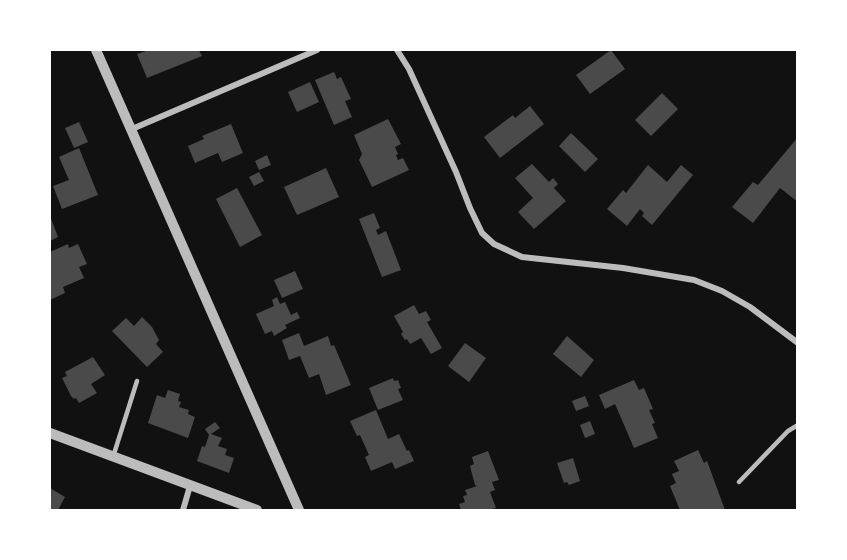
<svg xmlns="http://www.w3.org/2000/svg" width="847" height="560" font-family="'Source Sans 3',sans-serif">
<style>
.building{fill:#4a4a4a}
.lines{fill:none;stroke-linecap:round;stroke-linejoin:round}
.service{stroke:#bcbcbc;stroke-width:4.5}
.minor{stroke:#bcbcbc;stroke-width:6}
.tertiary{stroke:#bcbcbc;stroke-width:10}
</style>
<rect width="100%" height="100%" fill="#111"/>
<g class="building">
<polygon points="149,50 199,50 202,56 147,78 137,54"/>
<polygon points="611,50 625,69 590,94 576,75"/>
<polygon points="334,72 337,79 341,77 351,99 345,101 352,117 334,125 315,80"/>
<polygon points="310,82 319,102 297,112 288,92"/>
<polygon points="662,93 678,109 651,136 635,120"/>
<polygon points="530,106 544,124 500,158 484,137 513,115 515,118"/>
<polygon points="388,119 401,144 395,147 398,154 396,155 398,160 403,158 409,170 372,187 359,160 362,154 354,135"/>
<polygon points="79,122 88,142 74,148 65,128"/>
<polygon points="231,124 243,153 222,162 218,153 195,163 188,146 204,139 202,136"/>
<polygon points="571,133 598,159 585,172 559,146"/>
<polygon points="798,137 798,202 780,188 753,223 732,207 753,182 758,185"/>
<polygon points="79,148 98,195 62,209 53,186 69,180 59,157"/>
<polygon points="267,155 271,165 259,170 255,161"/>
<polygon points="532,164 549,182 553,178 558,184 554,188 566,201 534,229 518,212 533,198 515,178"/>
<polygon points="648,165 667,182 681,165 693,175 652,225 642,216 644,213 640,209 627,226 607,209 623,190 626,193"/>
<polygon points="326,168 339,197 297,215 284,187"/>
<polygon points="259,172 264,181 254,186 249,177"/>
<polygon points="237,188 262,235 240,247 216,199"/>
<polygon points="374,213 380,228 376,230 378,235 386,231 401,270 382,277 359,219"/>
<polygon points="50,216 58,237 50,241"/>
<polygon points="68,244 69,248 78,244 87,264 79,267 84,278 63,287 65,293 50,300 50,252"/>
<polygon points="295,271 303,289 282,298 274,280"/>
<polygon points="277,297 280,304 285,302 291,315 297,312 300,318 285,325 287,328 274,336 272,331 265,334 256,314 274,306 272,300"/>
<polygon points="414,305 419,314 426,311 431,320 427,322 442,348 431,354 421,338 410,344 407,339 405,340 401,334 403,332 394,316"/>
<polygon points="142,317 152,327 159,340 156,344 163,352 147,367 112,331 126,318 134,326"/>
<polygon points="299,333 304,346 328,336 331,346 334,345 351,385 326,395 319,374 309,378 300,356 289,360 282,340"/>
<polygon points="567,336 594,360 581,377 553,354"/>
<polygon points="465,343 486,358 469,382 448,366"/>
<polygon points="93,357 105,375 91,384 97,393 79,403 76,398 74,399 71,396 62,378 67,376 65,372"/>
<polygon points="393,378 394,381 398,380 401,388 398,389 403,400 378,410 369,388"/>
<polygon points="634,380 639,390 644,388 653,409 649,410 655,423 652,424 658,438 634,448 615,404 605,409 599,395"/>
<polygon points="168,390 180,394 178,401 181,402 179,407 189,410 188,414 195,417 188,438 148,423 157,395 165,398"/>
<polygon points="585,396 589,406 576,411 572,401"/>
<polygon points="376,410 388,439 399,434 407,451 409,450 414,461 395,469 392,462 371,471 365,457 369,455 360,435 357,436 350,421"/>
<polygon points="590,421 595,434 585,438 580,425"/>
<polygon points="215,422 220,428 211,434 222,438 218,446 227,449 225,455 234,458 229,473 197,461 202,446 205,447 209,435 205,429"/>
<polygon points="698,450 704,463 707,461 725,510 680,510 670,486 676,483 672,474 679,471 674,461"/>
<polygon points="488,451 499,480 492,482 495,490 490,492 496,508 489,510 461,510 459,504 465,502 463,496 467,495 465,490 477,486 475,485 470,466 474,464 472,457"/>
<polygon points="573,458 580,481 569,485 567,482 564,483 557,463"/>
<polygon points="50,488 65,497 58,510 50,510"/>
</g>
<g class="lines">
<g class="service">
<polyline points="113,457 137,381"/>
<polyline points="739,482 788,431 798,425"/>
</g>
<g class="minor">
<polyline points="397,50 409,69 456,172 470,208 482,233 494,244 522,257 623,268 694,280 722,291 750,307 798,343"/>
<polyline points="132,129 317,50"/>
<polyline points="183,510 190,486"/>
</g>
<g class="tertiary">
<polyline points="96,50 299,510"/>
<polyline points="50,433 257,510"/>
</g>
</g>
<rect width="847" height="560" fill="none" stroke="#ffffff" stroke-width="102"/>
</svg>
